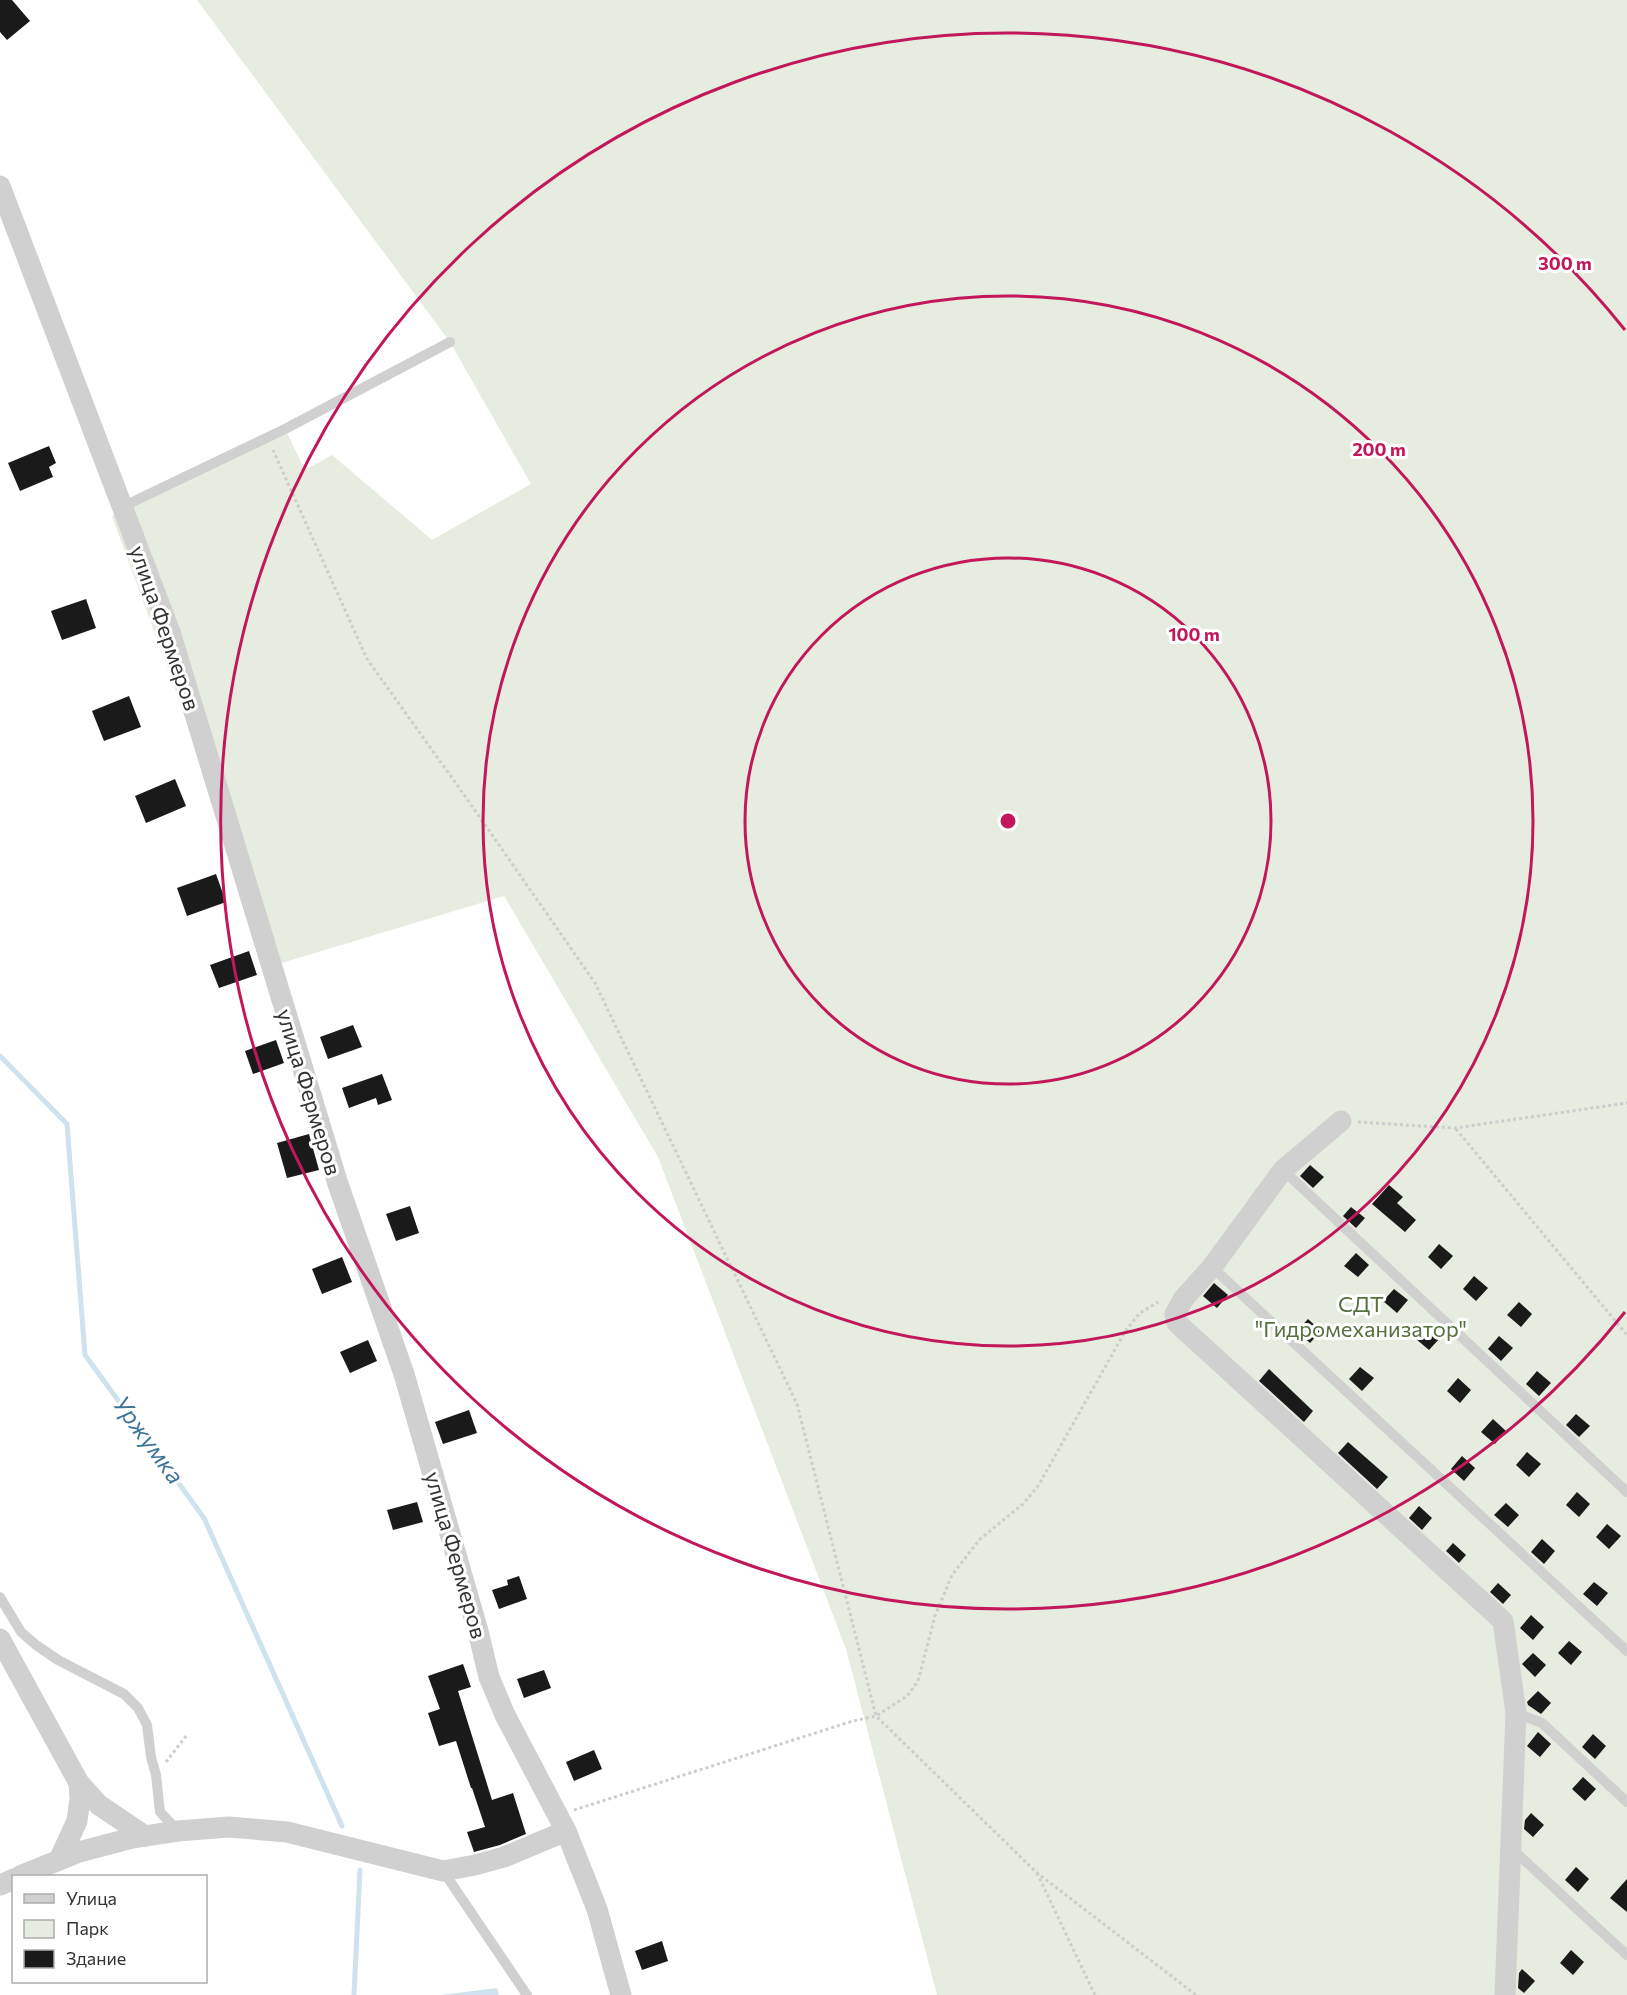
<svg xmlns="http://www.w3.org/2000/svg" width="1627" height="1995" font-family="Commissioner,sans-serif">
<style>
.green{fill:#e6ecdf}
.water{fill:#cfe2ee}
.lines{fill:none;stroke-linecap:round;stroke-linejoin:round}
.stream{stroke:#cfe2ee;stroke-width:5}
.building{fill:#1a1a1a}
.path{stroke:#cdcdcd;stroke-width:3;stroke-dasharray:3 3;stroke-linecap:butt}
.lane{stroke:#d0d0d0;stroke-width:10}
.street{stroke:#d0d0d0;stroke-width:21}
.ring{fill:none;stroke:#c2185b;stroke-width:3}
.labels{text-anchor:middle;stroke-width:6;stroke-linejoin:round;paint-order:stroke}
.street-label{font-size:22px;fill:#333;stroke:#fff}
.park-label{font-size:22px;fill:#56703f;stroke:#fff}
.water-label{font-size:24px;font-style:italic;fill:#3f7597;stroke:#fff}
.centre{fill:#c2185b;stroke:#fff;stroke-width:3}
.ring-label{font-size:18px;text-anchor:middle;font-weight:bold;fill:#c2185b;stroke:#fff;stroke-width:6;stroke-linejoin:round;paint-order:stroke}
</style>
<rect width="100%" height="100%" fill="#fff"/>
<polygon class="green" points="197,0 1627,0 1627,1995 937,1995 846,1649 658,1157 504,896 265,968 181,705 112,516 136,501 285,429 305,470 332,455 432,540 531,484 450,342"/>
<polygon class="water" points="497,1988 499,1995 441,1995"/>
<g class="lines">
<g class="stream">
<polyline points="0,1056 67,1124 85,1355 204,1518 342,1826"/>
<polyline points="354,1995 360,1870"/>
</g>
</g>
<g class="building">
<polygon points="0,0 12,0 30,21 7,40 0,32"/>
<polygon points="49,446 56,463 49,467 53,477 20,491 8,463"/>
<polygon points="86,599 96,628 62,640 51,611"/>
<polygon points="129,696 141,727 104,741 92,711"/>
<polygon points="175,779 186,806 146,823 135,796"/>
<polygon points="216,874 226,902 187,916 177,888"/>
<polygon points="249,951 257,975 219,988 210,965"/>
<polygon points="353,1025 362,1047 328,1059 320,1037"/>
<polygon points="276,1040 284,1063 253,1074 245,1051"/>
<polygon points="382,1074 392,1100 378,1105 376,1098 349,1108 342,1088"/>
<polygon points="309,1134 319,1170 287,1178 277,1143"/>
<polygon points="1310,1165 1324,1177 1313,1188 1300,1176"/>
<polygon points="1389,1185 1403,1197 1397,1203 1416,1220 1405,1232 1372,1204"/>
<polygon points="410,1206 419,1233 396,1241 386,1214"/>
<polygon points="1351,1207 1365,1218 1356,1228 1343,1216"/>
<polygon points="1439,1244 1453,1256 1441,1269 1428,1257"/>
<polygon points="1356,1253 1369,1265 1358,1277 1344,1266"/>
<polygon points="342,1257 352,1282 322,1294 312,1269"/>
<polygon points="1474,1276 1488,1288 1476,1301 1463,1289"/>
<polygon points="1214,1283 1228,1295 1217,1308 1203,1296"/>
<polygon points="1394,1289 1408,1300 1397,1313 1383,1301"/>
<polygon points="1519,1302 1532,1314 1521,1327 1507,1315"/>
<polygon points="1308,1319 1321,1331 1310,1343 1297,1331"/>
<polygon points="1427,1326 1440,1338 1429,1350 1416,1339"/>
<polygon points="1499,1336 1513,1348 1501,1361 1488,1349"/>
<polygon points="368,1340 377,1361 350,1373 340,1352"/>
<polygon points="1360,1367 1374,1378 1362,1391 1349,1379"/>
<polygon points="1269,1369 1313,1411 1304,1422 1259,1381"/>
<polygon points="1537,1371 1551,1383 1539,1396 1526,1384"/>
<polygon points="1458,1378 1471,1390 1460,1403 1447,1391"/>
<polygon points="469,1410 477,1433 443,1444 435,1422"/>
<polygon points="1576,1414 1590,1426 1579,1437 1566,1425"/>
<polygon points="1493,1419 1506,1431 1495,1444 1481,1432"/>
<polygon points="1348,1442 1388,1477 1377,1489 1338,1453"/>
<polygon points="1527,1452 1541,1464 1529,1477 1516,1465"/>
<polygon points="1462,1456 1475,1468 1464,1481 1451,1469"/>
<polygon points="1577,1492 1590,1504 1579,1517 1566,1505"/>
<polygon points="417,1502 423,1522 393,1530 387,1510"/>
<polygon points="1506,1503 1519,1515 1508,1527 1494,1515"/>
<polygon points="1419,1506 1432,1518 1422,1530 1409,1518"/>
<polygon points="1607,1524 1621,1536 1609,1549 1596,1537"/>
<polygon points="1542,1539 1555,1551 1544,1564 1531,1552"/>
<polygon points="1453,1543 1466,1555 1459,1563 1446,1551"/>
<polygon points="519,1576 527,1599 499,1609 492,1590 508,1585 507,1580"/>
<polygon points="1594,1582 1608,1593 1597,1606 1583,1594"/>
<polygon points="1498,1583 1511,1595 1503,1604 1490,1592"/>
<polygon points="1531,1615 1544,1627 1533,1640 1520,1628"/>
<polygon points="1569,1641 1582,1652 1571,1665 1558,1653"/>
<polygon points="1533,1653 1546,1665 1535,1677 1522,1664"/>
<polygon points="463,1664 471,1687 458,1691 492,1800 513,1793 526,1834 500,1845 474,1852 467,1832 485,1827 472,1788 471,1788 456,1741 439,1746 428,1713 440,1709 428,1676"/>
<polygon points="544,1670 551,1688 524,1698 517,1679"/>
<polygon points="1538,1691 1551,1703 1541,1714 1528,1705 1527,1702"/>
<polygon points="1538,1732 1551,1744 1540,1757 1527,1746"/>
<polygon points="1593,1734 1606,1746 1595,1759 1582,1747"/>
<polygon points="594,1750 602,1769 574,1781 566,1762"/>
<polygon points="1583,1777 1596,1789 1585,1801 1572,1789"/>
<polygon points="1531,1813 1544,1825 1533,1837 1524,1829 1525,1820"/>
<polygon points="1576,1867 1589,1879 1578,1892 1565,1880"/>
<polygon points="1627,1879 1627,1912 1610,1898"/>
<polygon points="662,1941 668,1961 642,1970 635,1951"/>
<polygon points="1571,1950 1584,1962 1573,1975 1560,1963"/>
<polygon points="1522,1969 1535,1981 1524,1993 1518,1988 1519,1973"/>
</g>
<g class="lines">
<g class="path">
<polyline points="273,450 367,659 465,796 595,983 797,1404 876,1716 1036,1872 1196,1995"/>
<polyline points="1358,1122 1455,1128 1627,1103"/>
<polyline points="1456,1129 1627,1335"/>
<polyline points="166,1762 186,1736"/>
<polyline points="574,1810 853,1721 876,1716 907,1696 918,1681 935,1616 952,1575 980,1539 1023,1504 1038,1486 1126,1330 1140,1313 1158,1302"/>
<polyline points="1037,1873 1095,1995"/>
</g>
<g class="lane">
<polyline points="122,507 285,429 450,342"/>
<polyline points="1283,1170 1627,1492"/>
<polyline points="1212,1267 1627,1651"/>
<polyline points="0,1597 21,1632 36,1645 58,1660 124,1694 138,1708 147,1725 151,1757 156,1775 160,1812 178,1831"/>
<polyline points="1516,1713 1542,1723 1627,1802"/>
<polyline points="1512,1849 1627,1955"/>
<polyline points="443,1871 527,1995"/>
</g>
<g class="street">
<polyline points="0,186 170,632 338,1184 404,1374 478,1631 489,1677 505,1715 566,1831 597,1909 621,1995"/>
<polyline points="1341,1121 1283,1170 1212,1267 1184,1298 1175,1314 1177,1323 1503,1621 1516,1713 1505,1995"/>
<polyline points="0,1639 79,1783 99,1805 145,1836"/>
<polyline points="59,1860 77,1821 80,1799 79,1783"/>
<polyline points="20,1876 79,1852 132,1838 178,1831 229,1827 287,1832 443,1871 475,1865 504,1857 566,1831"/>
<polyline points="0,1885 14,1879"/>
</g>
</g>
<g class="ring">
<circle cx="1008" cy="821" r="263"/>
<circle cx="1008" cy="821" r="525"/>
<path d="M1625 1312A788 788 0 1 1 1625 330"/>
</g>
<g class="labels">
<g class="street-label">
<text transform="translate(165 628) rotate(71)" y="8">улица Фермеров</text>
<text transform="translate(309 1092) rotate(73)" y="8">улица Фермеров</text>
<text transform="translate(456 1555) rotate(74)" y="8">улица Фермеров</text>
</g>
<g class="park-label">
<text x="1361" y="1312">СДТ<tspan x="1361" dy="25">"Гидромеханизатор"</tspan></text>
</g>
<g class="water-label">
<text transform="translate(148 1440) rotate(54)" y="8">Уржумка</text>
</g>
</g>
<circle cx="1008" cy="821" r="9" class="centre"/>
<g class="ring-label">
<text x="1565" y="270">300 m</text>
<text x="1379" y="456">200 m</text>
<text x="1194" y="641">100 m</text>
</g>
<rect x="12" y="1875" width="195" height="108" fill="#ffffff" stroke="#adadad" stroke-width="1.5"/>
<rect x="24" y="1894" width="30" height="9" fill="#d0d0d0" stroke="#adadad" stroke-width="1.5"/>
<text x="66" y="1905" font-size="18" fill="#333333">Улица</text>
<rect x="24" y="1920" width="30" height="18" fill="#e6ecdf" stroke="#adadad" stroke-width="1.5"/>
<text x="66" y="1935" font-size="18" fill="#333333">Парк</text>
<rect x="24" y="1950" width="30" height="18" fill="#1a1a1a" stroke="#adadad" stroke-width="1.5"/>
<text x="66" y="1965" font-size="18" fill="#333333">Здание</text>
</svg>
